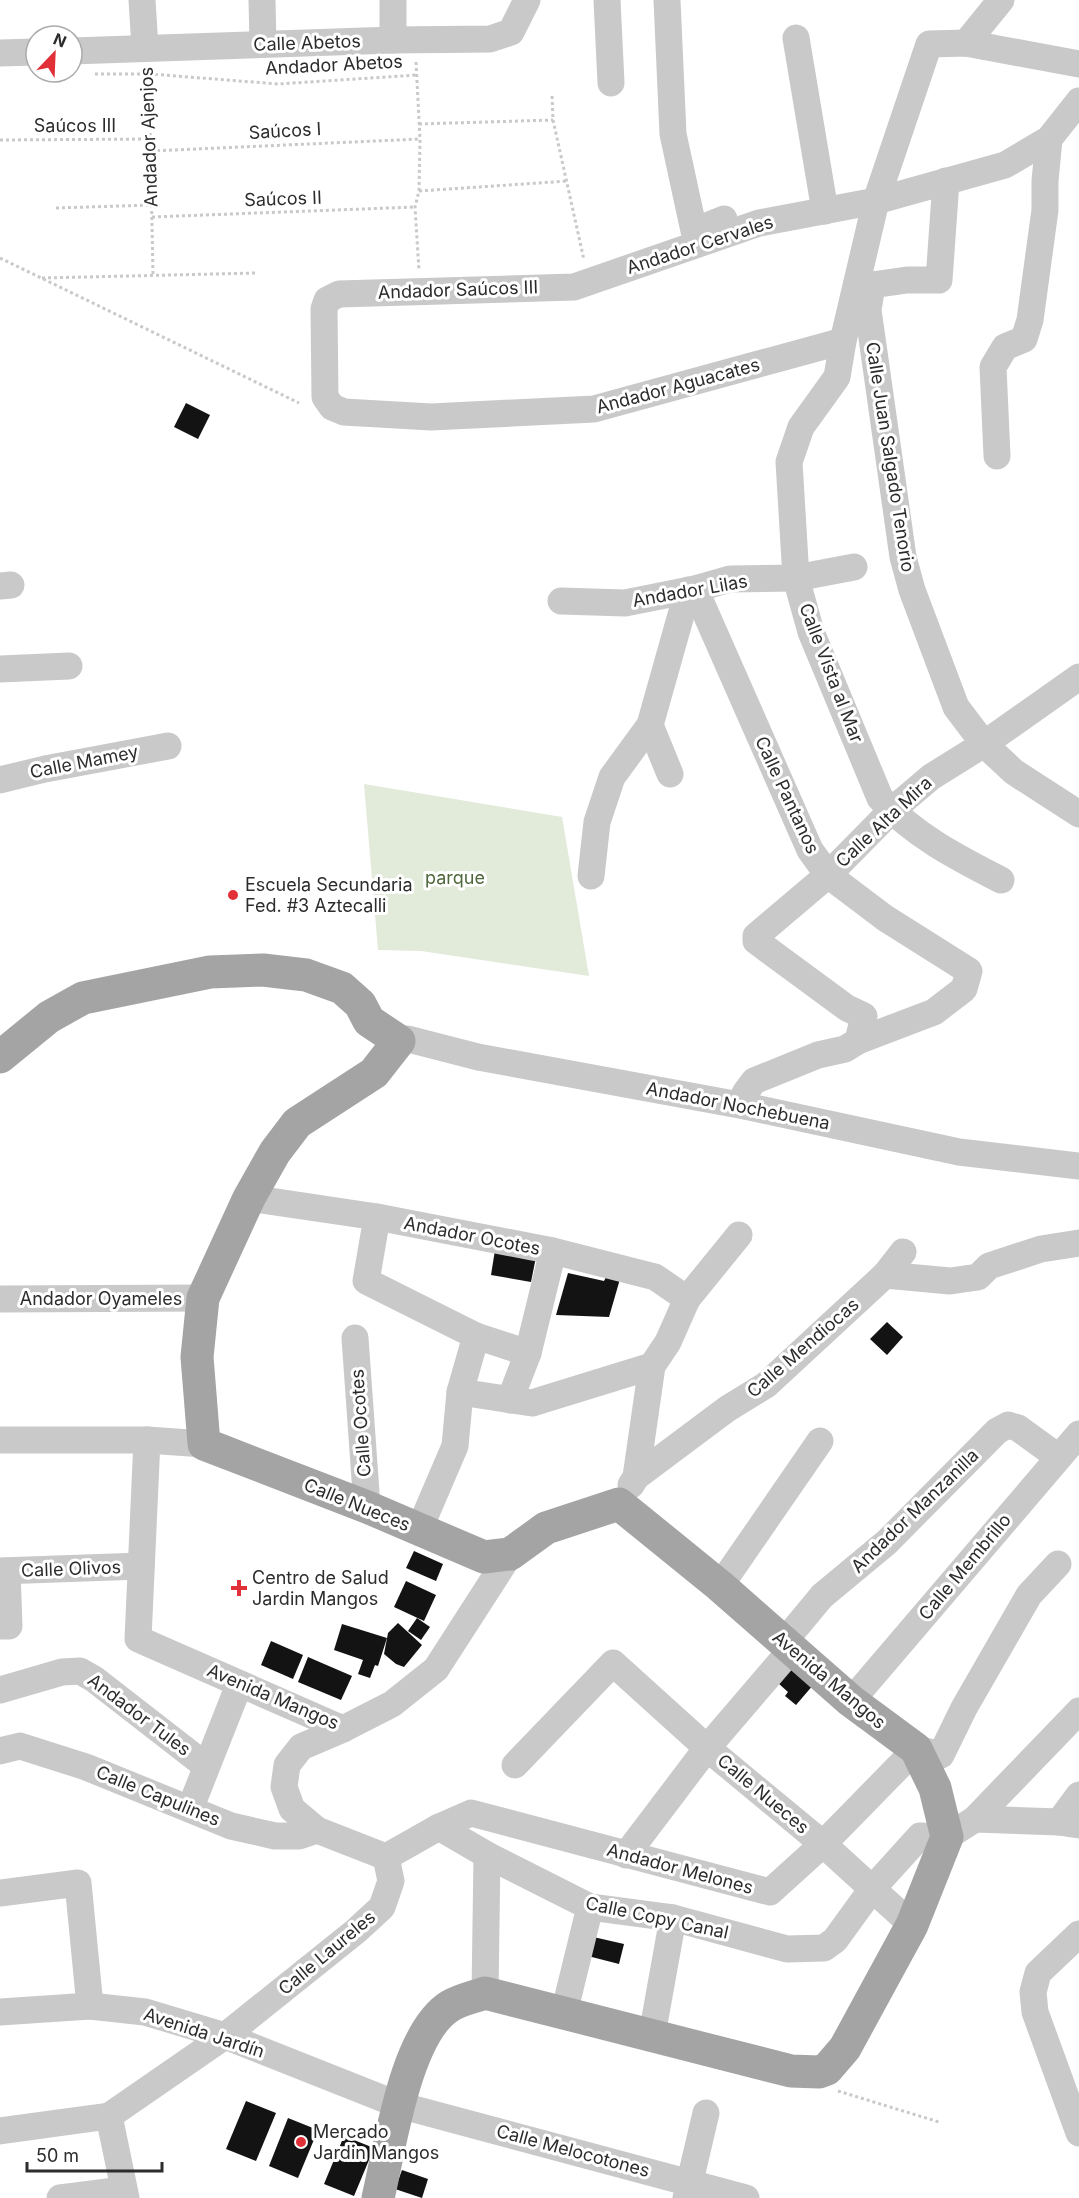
<svg xmlns="http://www.w3.org/2000/svg" width="1079" height="2198" font-family="Inter,sans-serif">
<style>
.green{fill:#e2eada}
.building{fill:#131313}
.lines{fill:none;stroke-linecap:round;stroke-linejoin:round}
.path{stroke:#c9c9c9;stroke-width:3;stroke-dasharray:3 3;stroke-linecap:butt}
.minor{stroke:#c9c9c9;stroke-width:27}
.major{stroke:#a4a4a4;stroke-width:33}
.poi-dot{fill:#e23038;stroke:#fff;stroke-width:2}
.labels{text-anchor:middle;stroke-width:6;stroke-linejoin:round;paint-order:stroke}
.street-label{font-size:18px;fill:#2c2c2c;stroke:#fff}
.park-label{font-size:18px;fill:#4e673b;stroke:#fff}
.poi-label{font-size:18px;fill:#2c2c2c;stroke:#fff;text-anchor:start}
</style>
<rect width="100%" height="100%" fill="#fff"/>
<polygon class="green" points="364,784 562,817 589,976 421,951 378,950"/>
<g class="building">
<polygon points="186,403 210,415 198,439 174,427"/>
<polygon points="495,1250 536,1257 531,1282 491,1275"/>
<polygon points="568,1273 604,1281 607,1275 620,1279 609,1317 556,1315"/>
<polygon points="887,1322 903,1337 887,1355 870,1339"/>
<polygon points="414,1551 443,1564 436,1581 406,1568"/>
<polygon points="406,1581 436,1595 424,1621 394,1607"/>
<polygon points="417,1618 430,1627 421,1640 408,1631"/>
<polygon points="398,1623 422,1645 404,1667 396,1664 384,1654 388,1633"/>
<polygon points="342,1624 387,1638 378,1666 375,1665 370,1678 358,1674 363,1660 334,1650"/>
<polygon points="271,1641 303,1655 293,1679 261,1665"/>
<polygon points="308,1657 352,1676 341,1700 298,1682"/>
<polygon points="793,1666 814,1684 796,1705 785,1696 788,1692 778,1683"/>
<polygon points="589,1936 624,1944 619,1964 584,1955"/>
<polygon points="246,2101 276,2113 256,2161 226,2149"/>
<polygon points="288,2118 318,2130 298,2178 269,2166"/>
<polygon points="344,2136 374,2148 354,2196 324,2184"/>
<polygon points="402,2170 428,2179 422,2198 395,2189"/>
</g>
<g class="lines">
<g class="path">
<polyline points="416,62 420,139 419,191 415,207 419,271"/>
<polyline points="149,73 153,275"/>
<polyline points="95,74 150,74 278,84 417,75"/>
<polyline points="41,75 70,75"/>
<polyline points="552,96 553,120 584,260"/>
<polyline points="419,124 553,120"/>
<polyline points="0,140 151,139"/>
<polyline points="151,151 420,139"/>
<polyline points="419,191 568,181"/>
<polyline points="56,208 151,205"/>
<polyline points="152,217 415,207"/>
<polyline points="0,258 299,403"/>
<polyline points="42,278 257,273"/>
<polyline points="838,2091 939,2122"/>
</g>
<g class="minor">
<polyline points="142,0 145,48"/>
<polyline points="262,0 263,44"/>
<polyline points="393,0 393,40"/>
<polyline points="607,0 611,83"/>
<polyline points="667,0 673,134 694,231 724,219"/>
<polyline points="796,38 825,211"/>
<polyline points="966,43 1001,0"/>
<polyline points="72,51 393,40 490,39 511,32 527,0"/>
<polyline points="0,53 36,52"/>
<polyline points="857,283 872,285 907,280 939,280 946,181"/>
<polyline points="872,285 868,310 903,557 912,590 956,707 984,744 1014,772 1079,814"/>
<polyline points="843,341 594,409 431,417 344,412 332,407 325,397 324,309 327,300 339,294 574,287 759,223 876,201 1005,165 1049,139 1079,101"/>
<polyline points="997,456 993,367 1005,347 1024,339 1030,320 1045,210 1045,181 1049,139"/>
<polyline points="0,586 11,585"/>
<polyline points="695,589 810,850 828,875 885,918 969,971 964,989 934,1012 858,1041 845,1049 818,1055 754,1081 745,1093 745,1106"/>
<polyline points="561,601 625,603 695,589 730,579 796,578 854,567"/>
<polyline points="0,669 69,666"/>
<polyline points="650,725 670,774"/>
<polyline points="0,780 45,769 168,746"/>
<polyline points="591,876 597,822 612,777 650,725 688,590"/>
<path d="M1001,880C958,858 913,835 880,798L811,632L796,578L789,462L801,427L837,377L843,341L876,201L929,44L966,43L1079,64"/>
<polyline points="399,1041 408,1039 478,1057 745,1106 959,1152 1079,1166"/>
<polyline points="858,1041 864,1016 847,1008 756,941 756,936 828,875 891,811 931,777 984,744 1079,677"/>
<polyline points="249,1198 377,1217 553,1251 655,1277 687,1299"/>
<polyline points="377,1217 366,1281 476,1336 528,1353"/>
<polyline points="885,1275 950,1281 978,1277 989,1266 1041,1249 1079,1243"/>
<polyline points="0,1299 203,1298"/>
<polyline points="355,1338 367,1507"/>
<polyline points="460,1392 532,1403 652,1366"/>
<polyline points="510,1400 528,1353 553,1251"/>
<polyline points="0,1440 147,1440 204,1444"/>
<polyline points="147,1440 138,1639 343,1729"/>
<polyline points="636,1477 727,1409 766,1385 885,1275 903,1252"/>
<polyline points="631,1485 636,1477 652,1366 668,1342 687,1299 739,1235"/>
<polyline points="419,1530 455,1446 460,1392 476,1336"/>
<polyline points="0,1571 141,1566"/>
<polyline points="720,1586 820,1441"/>
<polyline points="0,1626 9,1626 7,1571"/>
<polyline points="783,1643 822,1596 887,1542 997,1431 1008,1425 1018,1428 1058,1457"/>
<polyline points="0,1690 62,1672 80,1671 94,1679 206,1766"/>
<polyline points="851,1701 1079,1434"/>
<polyline points="0,1751 20,1746 86,1767 231,1826 275,1836 299,1836 317,1830"/>
<polyline points="515,1765 613,1663 707,1748 823,1844 912,1925"/>
<polyline points="190,1809 239,1685"/>
<polyline points="975,1819 1079,1711"/>
<polyline points="1059,1822 1079,1795"/>
<polyline points="439,1827 487,1855 590,1907 673,1918 787,1949 824,1948 835,1940 872,1889 920,1836 947,1837 975,1819 1059,1822 1079,1825"/>
<polyline points="626,1855 707,1748 791,1650"/>
<polyline points="386,1857 439,1827 471,1813 770,1892 823,1844 916,1749 941,1755 964,1708 1029,1595 1058,1564"/>
<polyline points="0,1893 78,1883 90,2006"/>
<polyline points="1079,1934 1038,1973 1033,1992 1035,2012 1079,2133"/>
<polyline points="485,1993 487,1855"/>
<polyline points="0,2012 90,2006 145,2012 225,2036 399,2105 746,2198"/>
<polyline points="564,2013 590,1907"/>
<polyline points="652,2035 673,1918"/>
<polyline points="109,2116 126,2198"/>
<polyline points="0,2131 109,2116 225,2036 356,1931 382,1907 391,1881 386,1857 317,1830 292,1809 284,1787 287,1765 301,1747 343,1729 392,1704 436,1669 510,1554"/>
<polyline points="60,2198 123,2190"/>
<polyline points="686,2198 706,2113"/>
</g>
<path class="major" d="M0,1057L49,1017L83,998L210,972L263,970L306,975L342,988L360,1004L369,1021L399,1041L374,1073L297,1123L275,1152L249,1198L203,1298L197,1357L204,1444L367,1507L484,1557L510,1554L546,1528L619,1504L720,1586L851,1701L916,1749L935,1788L947,1837L912,1925L845,2048L827,2069L819,2072L791,2071L485,1993C474,1997 460,2000 450,2006C405,2034 390,2148 378,2198"/>
</g>
<g class="poi-dot">
<circle cx="233" cy="895" r="6"/>
<path d="M236 1579h6v6h6v6h-6v6h-6v-6h-6v-6h6z"/>
<circle cx="301" cy="2142" r="6"/>
</g>
<g class="labels">
<g class="street-label">
<text transform="translate(307 43) rotate(-2)" y="6">Calle Abetos</text>
<text transform="translate(334 65) rotate(-3)" y="6">Andador Abetos</text>
<text x="75" y="132">Saúcos III</text>
<text transform="translate(285 131) rotate(-3)" y="6">Saúcos I</text>
<text transform="translate(149 137) rotate(-92)" y="6">Andador Ajenjos</text>
<text transform="translate(283 199) rotate(-2)" y="6">Saúcos II</text>
<text transform="translate(700 245) rotate(-18)" y="6">Andador Cervales</text>
<text transform="translate(458 290) rotate(-2)" y="6">Andador Saúcos III</text>
<text transform="translate(678 386) rotate(-15)" y="6">Andador Aguacates</text>
<text transform="translate(890 457) rotate(81)" y="6">Calle Juan Salgado Tenorio</text>
<text transform="translate(690 591) rotate(-10)" y="6">Andador Lilas</text>
<text transform="translate(831 673) rotate(69)" y="6">Calle Vista al Mar</text>
<text transform="translate(84 762) rotate(-11)" y="6">Calle Mamey</text>
<text transform="translate(787 795) rotate(65)" y="6">Calle Pantanos</text>
<text transform="translate(884 822) rotate(-43)" y="6">Calle Alta Mira</text>
<text transform="translate(738 1106) rotate(11)" y="6">Andador Nochebuena</text>
<text transform="translate(472 1236) rotate(11)" y="6">Andador Ocotes</text>
<text x="101" y="1305">Andador Oyameles</text>
<text transform="translate(803 1348) rotate(-41)" y="6">Calle Mendiocas</text>
<text transform="translate(361 1423) rotate(-94)" y="6">Calle Ocotes</text>
<text transform="translate(357 1505) rotate(22)" y="6">Calle Nueces</text>
<text transform="translate(915 1511) rotate(-44)" y="6">Andador Manzanilla</text>
<text transform="translate(965 1567) rotate(-50)" y="6">Calle Membrillo</text>
<text transform="translate(71 1569) rotate(-2)" y="6">Calle Olivos</text>
<text transform="translate(829 1680) rotate(40)" y="6">Avenida Mangos</text>
<text transform="translate(273 1697) rotate(23)" y="6">Avenida Mangos</text>
<text transform="translate(139 1715) rotate(37)" y="6">Andador Tules</text>
<text transform="translate(763 1794) rotate(40)" y="6">Calle Nueces</text>
<text transform="translate(158 1796) rotate(22)" y="6">Calle Capulines</text>
<text transform="translate(680 1869) rotate(15)" y="6">Andador Melones</text>
<text transform="translate(657 1918) rotate(12)" y="6">Calle Copy Canal</text>
<text transform="translate(327 1953) rotate(-40)" y="6">Calle Laureles</text>
<text transform="translate(204 2033) rotate(18)" y="6">Avenida Jardín</text>
<text transform="translate(573 2151) rotate(15)" y="6">Calle Melocotones</text>
</g>
<g class="park-label">
<text x="455" y="884">parque</text>
</g>
<g class="poi-label">
<text x="245" y="891">Escuela Secundaria<tspan x="245" dy="21">Fed. #3 Aztecalli</tspan></text>
<text x="252" y="1584">Centro de Salud<tspan x="252" dy="21">Jardin Mangos</tspan></text>
<text x="313" y="2138">Mercado<tspan x="313" dy="21">Jardin Mangos</tspan></text>
</g>
</g>
<g transform="translate(54 54) rotate(23)"><circle r="28" fill="#ffffff" stroke="#ababab" stroke-width="1.5"/>
<path d="M0-4.5L10 22L0 15L-10 22Z" fill="#e23038"/>
<text y="-9" font-size="16" font-weight="bold" text-anchor="middle" fill="#2c2c2c">N</text>
</g>
<path d="M27 2162v9h135v-9" fill="none" stroke="#2c2c2c" stroke-width="3"/>
<text x="36" y="2162" font-size="18" fill="#2c2c2c" stroke="#ffffff" stroke-width="4.5" paint-order="stroke">50 m</text>
</svg>
